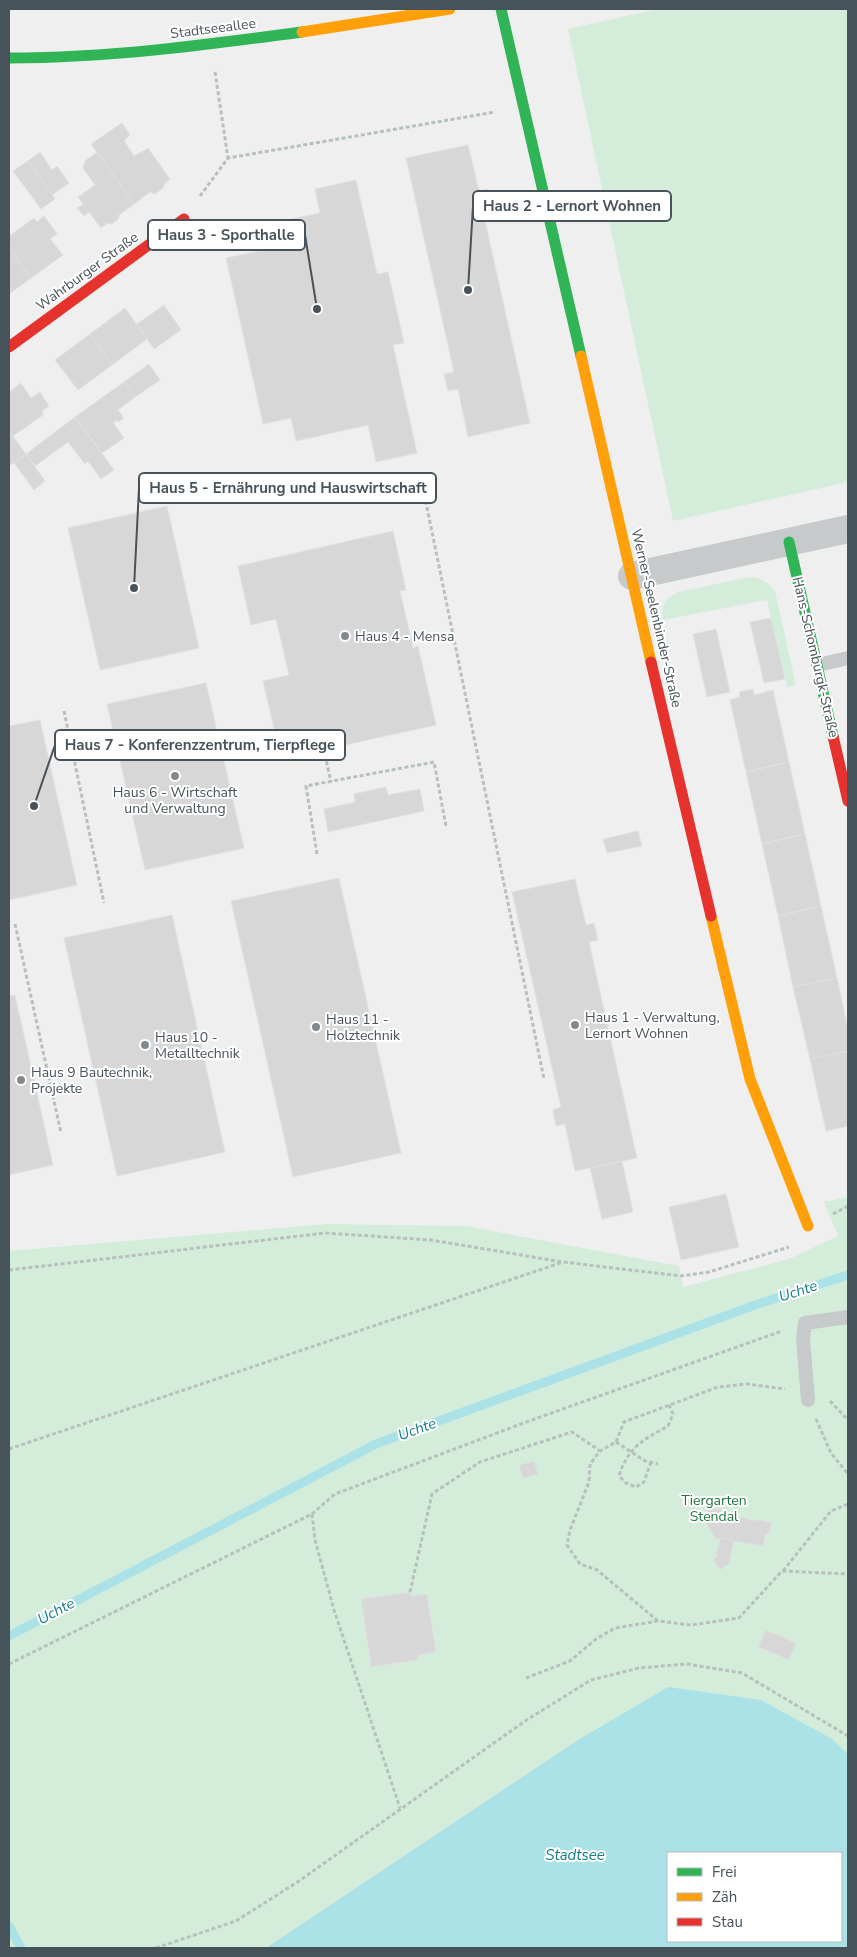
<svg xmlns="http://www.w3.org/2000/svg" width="857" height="1957" font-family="'Nunito Sans',sans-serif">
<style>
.green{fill:#d4eddb;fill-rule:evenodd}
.water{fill:#abe2e8;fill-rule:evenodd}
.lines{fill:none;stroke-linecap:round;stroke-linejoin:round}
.stream{stroke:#abe2e8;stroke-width:9}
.building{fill:#d7d7d8;stroke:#e0e1e2}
.path{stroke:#b6c1bd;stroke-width:3;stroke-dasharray:4 2.5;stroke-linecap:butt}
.lane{stroke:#c6cacb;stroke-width:14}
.street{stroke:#c6cacb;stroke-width:28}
.fast{stroke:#30b455;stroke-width:11}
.slow{stroke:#ff9f0a;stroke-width:11}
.jam{stroke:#e5322d;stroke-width:11}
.poi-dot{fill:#828a8e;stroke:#fff;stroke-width:2}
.labels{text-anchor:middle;stroke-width:4;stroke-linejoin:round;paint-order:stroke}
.street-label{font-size:14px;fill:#47535a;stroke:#fff}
.poi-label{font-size:14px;fill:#47535a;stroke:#fff;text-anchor:start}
.park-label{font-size:14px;fill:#1d763f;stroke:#fff}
.water-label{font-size:15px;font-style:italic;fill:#157e89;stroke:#fff}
.leader{fill:none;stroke:#47535a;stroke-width:2}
.callout-dot{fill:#47535a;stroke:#fff;stroke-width:2}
.callout{fill:#fff;stroke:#47535a;stroke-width:2}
.callout-label{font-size:15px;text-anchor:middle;font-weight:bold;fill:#47535a}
</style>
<rect width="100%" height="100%" fill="#efefef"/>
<g class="green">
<polygon points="658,9 848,9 848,482 673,521 568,29"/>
<path d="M749,577C761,578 767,581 775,591L796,685L787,687L767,600L663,620C660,606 665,599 678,592Z"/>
<path d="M848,1197V1948H9V1251L326,1224L466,1226L679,1266L683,1287L789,1259L838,1236L824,1202ZM668,1853H841V1941H668Z"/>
</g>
<path class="water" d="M668,1687L761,1700L832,1739L848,1754V1948H266L578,1740ZM668,1853H841V1941H668Z"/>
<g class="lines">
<g class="stream">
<polyline points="9,1636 376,1444 758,1304 848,1275"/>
<polyline points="9,1926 21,1948"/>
</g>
</g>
<g class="building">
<polygon points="122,123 130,135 124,141 134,156 148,148 170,179 164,184 164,187 155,194 150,192 134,204 91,144"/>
<polygon points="468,145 479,191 488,189 492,205 482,207 530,423 468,437 458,389 448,391 444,374 454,372 406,158"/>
<polygon points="40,152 52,170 57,166 69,183 52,195 28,161"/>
<polygon points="97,152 134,204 119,215 119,218 112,224 108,223 101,228 89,212 84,216 77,208 83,204 78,197 95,185 83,168 85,161"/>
<polygon points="28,161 55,199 41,209 13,171"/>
<polygon points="356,180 377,274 388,272 404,343 393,345 417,453 376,462 368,425 296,441 291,418 263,424 226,258 263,250 257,226 320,213 315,189"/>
<polygon points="44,216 57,234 50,239 63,255 31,278 9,247 9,236 34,218 37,222"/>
<polygon points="9,247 31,278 9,294"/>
<polygon points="164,305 181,330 154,349 137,324"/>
<polygon points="125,308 147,339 112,365 90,334"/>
<polygon points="90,334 112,365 78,390 55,360"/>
<polygon points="149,364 160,380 135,397 124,382"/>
<polygon points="124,382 135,397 118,410 124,418 119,422 117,420 113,423 124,438 102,453 75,417"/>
<polygon points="21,383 31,398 40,392 49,406 42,411 43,415 13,436 9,431 9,392"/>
<polygon points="75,417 114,470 101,479 88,461 85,464 68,442 35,466 26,454"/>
<polygon points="9,431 26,454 9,466"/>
<polygon points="26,454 45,481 34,490 14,463"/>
<polygon points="167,506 199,648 100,670 68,528"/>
<polygon points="393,531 406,590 400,591 413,648 418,646 436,725 281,759 263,681 289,675 276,619 251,625 238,566"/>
<polygon points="771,618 785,679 764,683 750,622"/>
<polygon points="716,629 730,692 707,697 693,634"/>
<polygon points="206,683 244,848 145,870 107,704"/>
<polygon points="753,689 754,695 773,690 789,762 746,772 730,700 740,697 739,692"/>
<polygon points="40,720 77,885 9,900 9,726"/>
<polygon points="789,762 805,834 762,844 746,772"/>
<polygon points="386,787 388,795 420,789 424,811 328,832 324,809 355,802 354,794"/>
<polygon points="638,831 642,846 607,853 603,839"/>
<polygon points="805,834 821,906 778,916 762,844"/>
<polygon points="339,878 401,1153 293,1177 231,901"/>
<polygon points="575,879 586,925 594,923 598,940 589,942 637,1158 575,1171 565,1124 556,1126 553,1110 561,1107 512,892"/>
<polygon points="821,906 837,978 793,987 778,916"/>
<polygon points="172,915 225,1152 117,1176 64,938"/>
<polygon points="837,978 848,1029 848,1051 810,1059 793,987"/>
<polygon points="9,990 10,996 15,995 53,1165 9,1175"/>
<polygon points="848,1051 848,1126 826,1131 810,1059"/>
<polygon points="622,1161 633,1212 602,1219 590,1168"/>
<polygon points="726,1194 739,1247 681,1260 669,1207"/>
<polygon points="534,1461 538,1474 523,1478 519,1465"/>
<polygon points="709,1508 722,1509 721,1514 742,1518 743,1515 744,1518 756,1521 756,1519 770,1522 771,1518 772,1519 770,1532 765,1535 763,1546 715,1538 706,1523"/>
<polygon points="720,1538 734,1540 729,1564 720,1570 713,1559 717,1556 715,1552 718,1549"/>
<polygon points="410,1592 411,1596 427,1594 436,1652 418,1655 418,1660 371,1667 361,1599"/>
<polygon points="766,1630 796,1643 789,1660 758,1647"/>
</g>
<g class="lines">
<g class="path">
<polyline points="215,72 228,158"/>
<polyline points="200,196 228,158 495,112"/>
<polyline points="423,488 544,1079"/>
<polyline points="64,711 104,903"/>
<polyline points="325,755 331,782"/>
<polyline points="317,854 306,786 434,762 446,826"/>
<polyline points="15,924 61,1133"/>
<polyline points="833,1214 848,1206"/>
<polyline points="9,1270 325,1233 431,1240 563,1262 681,1276 709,1272 789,1247"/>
<polyline points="830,1401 848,1420"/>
<polyline points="816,1419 831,1453 848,1474"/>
<polyline points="616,1442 645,1461 658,1464"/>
<polyline points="9,1449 563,1262"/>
<path d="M651,1462L644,1482L636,1487L626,1483L619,1476C628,1447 643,1440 668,1426L673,1414L669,1405"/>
<polyline points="312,1514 315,1540 334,1610 400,1808"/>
<polyline points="783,1571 831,1511 848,1504"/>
<polyline points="410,1592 432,1494 480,1462 572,1432 600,1451"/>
<polyline points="658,1621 597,1570 580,1564 567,1545 570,1530 589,1482 590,1464 600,1451 616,1442 624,1422 718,1387 747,1384 785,1389"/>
<polyline points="9,1664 312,1514 335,1494 529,1421 782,1331"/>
<polyline points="526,1678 570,1661 596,1639 615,1628 658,1621 691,1625 739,1618 782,1571 848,1574"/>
<polyline points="156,1948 236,1921 299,1881 525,1721 591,1680 639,1668 687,1664 742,1673 848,1736"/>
</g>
<g class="lane">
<polyline points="818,665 848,658"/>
<polyline points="808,1400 803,1339 805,1323 848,1317"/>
</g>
<polyline class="street" points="632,576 848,529"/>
<g class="fast">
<polyline points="501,9 581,356"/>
<path d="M9,58C108,58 205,45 302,32"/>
<polyline points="789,542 833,736"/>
</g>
<g class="slow">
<polyline points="302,32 450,9"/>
<polyline points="581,356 651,662"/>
<polyline points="711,916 750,1079 808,1226"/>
</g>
<g class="jam">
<polyline points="9,347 184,219"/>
<polyline points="651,662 711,916"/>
<polyline points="833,736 848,801"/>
</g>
</g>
<g class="poi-dot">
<circle cx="345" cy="636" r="5"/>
<circle cx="175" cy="776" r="5"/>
<circle cx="575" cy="1025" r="5"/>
<circle cx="316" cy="1027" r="5"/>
<circle cx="145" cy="1045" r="5"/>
<circle cx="21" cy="1080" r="5"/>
</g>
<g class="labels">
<g class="street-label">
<text transform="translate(213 28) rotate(-7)" y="5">Stadtseeallee</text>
<text transform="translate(87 271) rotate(-36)" y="5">Wahrburger Straße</text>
<text transform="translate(657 618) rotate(77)" y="5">Werner-Seelenbinder-Straße</text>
<text transform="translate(816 657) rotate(77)" y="5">Hans-Schomburgk-Straße</text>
</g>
<g class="poi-label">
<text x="355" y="641">Haus 4 - Mensa</text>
<text x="175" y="797" text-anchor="middle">Haus 6 - Wirtschaft<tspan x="175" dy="16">und Verwaltung</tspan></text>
<text x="585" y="1022">Haus 1 - Verwaltung,<tspan x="585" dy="16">Lernort Wohnen</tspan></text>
<text x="326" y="1024">Haus 11 -<tspan x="326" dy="16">Holztechnik</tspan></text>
<text x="155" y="1042">Haus 10 -<tspan x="155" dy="16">Metalltechnik</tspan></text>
<text x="31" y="1077">Haus 9 Bautechnik,<tspan x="31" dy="16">Projekte</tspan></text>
</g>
<g class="park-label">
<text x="714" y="1505">Tiergarten<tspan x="714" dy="16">Stendal</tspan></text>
</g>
<g class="water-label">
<text transform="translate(798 1291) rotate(-18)" y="5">Uchte</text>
<text transform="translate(417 1429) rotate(-20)" y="5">Uchte</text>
<text transform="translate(56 1611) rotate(-28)" y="5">Uchte</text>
<text x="575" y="1860">Stadtsee</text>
</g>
</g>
<path class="leader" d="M468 290L473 206M317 309L305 235M134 588L139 488M34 806L55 745"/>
<g class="callout-dot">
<circle cx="468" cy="290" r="5"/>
<circle cx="317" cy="309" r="5"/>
<circle cx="134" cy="588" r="5"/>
<circle cx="34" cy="806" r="5"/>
</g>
<g class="callout">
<rect x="473" y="191" width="198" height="30" rx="5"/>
<rect x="148" y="220" width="157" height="30" rx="5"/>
<rect x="139" y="473" width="297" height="30" rx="5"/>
<rect x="55" y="730" width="290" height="30" rx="5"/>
</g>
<g class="callout-label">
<text x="572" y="211">Haus 2 - Lernort Wohnen</text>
<text x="226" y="240">Haus 3 - Sporthalle</text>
<text x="288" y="493">Haus 5 - Ernährung und Hauswirtschaft</text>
<text x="200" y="750">Haus 7 - Konferenzzentrum, Tierpflege</text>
</g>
<rect width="857" height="1957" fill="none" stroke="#47535a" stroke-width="20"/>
<rect x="667" y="1852" width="175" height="90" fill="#ffffff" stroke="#b5babd"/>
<rect x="677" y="1868" width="25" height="8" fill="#30b455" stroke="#b5babd"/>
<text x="712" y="1877" font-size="15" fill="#47535a">Frei</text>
<rect x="677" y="1893" width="25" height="8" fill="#ff9f0a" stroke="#b5babd"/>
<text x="712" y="1902" font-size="15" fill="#47535a">Zäh</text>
<rect x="677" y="1918" width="25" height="8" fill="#e5322d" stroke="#b5babd"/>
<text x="712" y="1927" font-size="15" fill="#47535a">Stau</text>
</svg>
